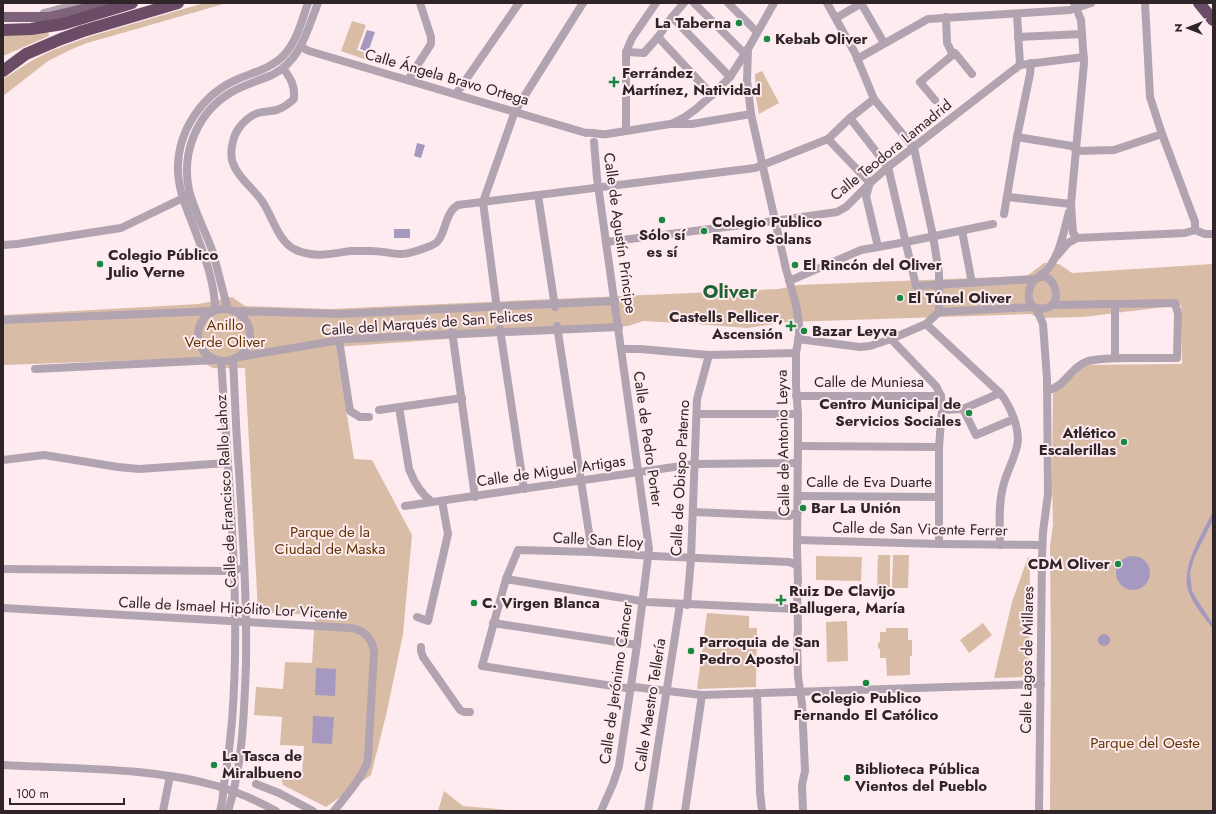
<svg xmlns="http://www.w3.org/2000/svg" width="1216" height="814" font-family="Jost,sans-serif">
<style>
.green{fill:#d9bca6}
.water{fill:#a699bf}
.lines{fill:none;stroke-linecap:round;stroke-linejoin:round}
.minor{stroke:#b2a3b0;stroke-width:8}
.major{stroke:#7e637a;stroke-width:10}
.highway{stroke:#6b4c67;stroke-width:12}
.poi-dot{fill:#1a8840;stroke:#fdebef;stroke-width:1.5}
.labels{text-anchor:middle;stroke-width:4;stroke-linejoin:round;paint-order:stroke}
.poi-label{font-size:15px;font-weight:bold;fill:#2f2427;stroke:#fdebef;text-anchor:start}
.street-label{font-size:15px;fill:#2f2427;stroke:#fdebef}
.park-label{font-size:15px;fill:#623402;stroke:#fdebef}
.district-label{font-size:19px;font-weight:bold;fill:#216233;stroke:#fdebef}
</style>
<rect width="100%" height="100%" fill="#fdebef"/>
<g class="green">
<polygon points="204,3 227,3 87,43 72,49 48,61 3,96 3,79 33,60 53,50 88,37"/>
<polygon points="352,21 366,25 357,50 369,54 367,60 341,51"/>
<polygon points="48,32 49,36 3,56 3,34"/>
<polygon points="762,71 779,103 759,114 756,98 755,74"/>
<polygon points="1044,263 1059,264 1072,273 1213,264 1213,811 1050,811 1051,658 1050,546 1053,525 1052,482 1053,394 1084,365 1182,364 1181,305 1083,317 1038,318 1031,314 788,322 747,328 697,324 643,321 628,326 336,347 354,459 372,460 412,535 403,634 387,711 371,775 326,807 283,785 281,777 281,772 302,773 304,746 280,745 282,717 254,715 256,687 283,689 285,662 312,663 315,615 258,612 245,368 213,368 196,358 3,365 3,315 199,304 232,297 245,306 330,309 779,289 798,285 1027,276"/>
<polygon points="878,555 890,555 890,587 877,587"/>
<polygon points="893,555 909,555 908,588 892,588"/>
<polygon points="816,556 862,557 861,581 816,580"/>
<polygon points="1028,557 1030,559 1029,673 1025,677 994,678 1012,602"/>
<polygon points="707,613 749,616 749,628 757,628 756,687 697,689"/>
<polygon points="847,621 848,661 827,662 826,622"/>
<polygon points="983,623 992,635 969,653 960,640"/>
<polygon points="886,628 908,628 908,640 912,640 912,656 910,656 910,675 887,676 886,658 880,658 880,649 878,648 878,643 880,642 880,632 886,632"/>
<polygon points="444,791 463,806 508,810 507,811 438,811"/>
</g>
<g class="water">
<polygon points="367,30 375,32 368,52 360,49"/>
<polygon points="417,143 425,145 421,158 414,156"/>
<rect x="394" y="229" width="16" height="9"/>
<path d="M1213,511V520L1194,558L1190,573L1192,591L1198,601L1213,624V629C1205,618 1194,606 1189,593C1179,569 1203,532 1213,511Z"/>
<circle cx="1133" cy="573" r="17"/>
<circle cx="1104" cy="640" r="6"/>
<polygon points="316,668 336,669 335,696 315,695"/>
<polygon points="313,716 334,717 332,744 312,743"/>
</g>
<g class="lines">
<g class="minor">
<polyline points="694,3 744,53"/>
<polyline points="728,3 757,32"/>
<polyline points="827,3 855,53 874,99 914,148 933,236 939,273 939,312"/>
<polyline points="861,3 884,43"/>
<polyline points="1074,3 1081,20 1084,63 1071,204 1073,233 1077,238"/>
<polyline points="1145,3 1150,97 1162,134 1195,222 1195,230"/>
<polyline points="44,13 82,3"/>
<polyline points="1017,14 1020,65"/>
<polyline points="672,17 730,77"/>
<polyline points="946,17 947,43 953,55"/>
<polyline points="836,18 862,3"/>
<polyline points="658,37 712,95"/>
<polyline points="1018,37 1082,34"/>
<path d="M301,47L309,51L586,133C593,132 600,135 607,134L670,124H692L751,114"/>
<polyline points="748,49 747,80 751,114 786,269 796,305 799,324 799,335 796,353 796,387 798,414 798,436 797,550 798,581 797,589 798,629 797,641 798,677 802,704 805,771 802,785 803,811"/>
<polyline points="626,52 644,53 658,37 672,17 684,3"/>
<polyline points="857,59 928,19 1070,10 1091,3"/>
<path d="M283,68C291,79 295,85 294,99C289,103 285,107 279,109C272,112 265,111 258,113C251,115 243,122 239,128C233,136 230,150 232,160C236,176 253,188 262,201C273,217 278,242 296,250C314,258 331,254 350,251C356,251 362,251 368,251C379,250 390,254 401,254C409,254 417,251 425,248C428,247 433,245 436,243C446,235 444,213 458,205L755,168L828,139L850,118L874,99"/>
<polyline points="408,80 431,44 431,37 420,3"/>
<polyline points="456,94 519,3"/>
<polyline points="935,100 920,82 955,53 972,74"/>
<polyline points="673,123 685,117 696,109 712,95 730,77 748,49 774,3"/>
<polyline points="626,131 626,52 632,38 656,3"/>
<polyline points="1017,137 1072,146 1077,151 1114,150 1162,134"/>
<polyline points="828,139 870,183 866,196 878,247"/>
<polyline points="594,142 597,178 649,549 637,645 619,766 613,784 601,811"/>
<polyline points="538,195 555,307"/>
<polyline points="1008,197 1071,204"/>
<polyline points="1004,214 1017,137 1030,74 1031,63"/>
<polyline points="1195,230 1205,234 1213,234"/>
<polyline points="962,231 972,283"/>
<polyline points="606,242 774,221 837,212 846,207 870,183 888,167 1020,65 1084,57"/>
<polyline points="3,245 17,244 121,228 179,200 185,196"/>
<polyline points="1056,257 1068,243 1077,238 1185,233 1195,230"/>
<path d="M1039,277C1042,273 1048,270 1050,266C1061,250 1064,230 1069,212"/>
<polyline points="789,281 861,250 906,242 993,224"/>
<path d="M1033,307C1026,299 1028,287 1035,279"/>
<polyline points="1036,308 1043,324 1047,379 1048,494 1043,532 1042,557 1039,811"/>
<circle cx="224" cy="335" r="26"/>
<path d="M228,309C222,290 218,269 212,250C205,230 194,211 189,190C181,153 197,113 230,93C243,85 258,81 272,75C301,61 307,30 318,3"/>
<polyline points="497,309 483,202 515,111 583,3"/>
<path d="M215,310C215,281 203,252 193,225C185,205 177,186 178,164C180,126 205,93 238,79C254,72 272,68 284,55C297,41 302,20 308,3"/>
<polyline points="234,311 339,314 615,301"/>
<polyline points="3,320 212,311"/>
<path d="M926,324L1000,393C1010,405 1021,430 1017,446C1014,460 1006,473 1003,487C998,505 1000,526 1000,545"/>
<polyline points="557,326 592,552"/>
<polyline points="500,329 524,489"/>
<polyline points="452,331 475,497"/>
<path d="M798,339L860,347L870,346L891,339L926,324L939,312L1033,307C1069,318 1057,265 1035,279L916,286L888,167L850,118"/>
<polyline points="891,339 936,386 941,396 942,410 939,447 939,544"/>
<polyline points="339,340 350,411 360,417 369,417"/>
<polyline points="621,349 640,349 709,355 796,353"/>
<polyline points="239,357 346,339 619,327"/>
<polyline points="1115,358 1115,305"/>
<polyline points="35,369 217,360"/>
<path d="M1047,390C1064,389 1071,366 1088,361C1101,358 1115,358 1128,358C1145,358 1161,358 1177,358L1178,314L1175,303L1053,305"/>
<polyline points="796,396 941,396"/>
<path d="M399,407L409,469C414,482 421,494 432,502"/>
<polyline points="963,409 976,435 1014,419"/>
<polyline points="379,410 462,398"/>
<polyline points="942,410 963,409 1000,393"/>
<polyline points="697,414 798,414"/>
<polyline points="798,446 939,447"/>
<polyline points="3,460 44,455 118,467 139,469 227,463"/>
<polyline points="798,496 939,497"/>
<polyline points="405,506 695,464 798,463"/>
<polyline points="693,512 789,516 798,512"/>
<polyline points="797,540 939,544 1042,545"/>
<polyline points="797,565 789,562 653,556 592,552 518,550 506,579 482,666 626,688 634,687 702,695 1041,684"/>
<polyline points="3,569 233,571 238,569"/>
<polyline points="506,579 635,600 646,602 797,609"/>
<polyline points="687,605 691,558 697,399 709,355"/>
<path d="M3,608L351,628C365,630 372,639 374,652L368,759C365,775 344,798 334,811"/>
<polyline points="417,617 428,621 448,534 442,501"/>
<polyline points="493,623 637,645"/>
<polyline points="421,647 421,651 423,657 460,710 464,712 470,712"/>
<polyline points="757,693 760,792 762,811"/>
<path d="M3,765C72,769 150,767 217,786C238,792 258,801 276,811"/>
<polyline points="256,784 279,793 313,811"/>
<polyline points="163,811 170,776"/>
<path d="M220,811C223,802 223,793 224,784C228,763 230,742 232,721C241,606 229,489 222,374L221,361"/>
<path d="M228,811C243,764 244,713 246,664C247,600 243,536 239,471C236,434 235,397 233,359"/>
<polyline points="648,811 680,604"/>
<polyline points="685,811 702,695"/>
</g>
<polyline class="major" points="3,17 49,17 95,6 115,3"/>
<g class="highway">
<polyline points="1199,3 1213,20"/>
<polyline points="3,30 31,29 63,24 132,3"/>
<polyline points="3,71 26,54 61,39 83,31 178,3"/>
</g>
</g>
<g class="poi-dot">
<circle cx="739" cy="23" r="4"/>
<circle cx="767" cy="39" r="4"/>
<path d="M612 76h4v4h4v4h-4v4h-4v-4h-4v-4h4z"/>
<circle cx="662" cy="220" r="4"/>
<circle cx="704" cy="231" r="4"/>
<circle cx="100" cy="264" r="4"/>
<circle cx="795" cy="265" r="4"/>
<circle cx="900" cy="298" r="4"/>
<path d="M789 320h4v4h4v4h-4v4h-4v-4h-4v-4h4z"/>
<circle cx="804" cy="331" r="4"/>
<circle cx="969" cy="413" r="4"/>
<circle cx="1124" cy="442" r="4"/>
<circle cx="803" cy="508" r="4"/>
<circle cx="1118" cy="564" r="4"/>
<path d="M779 594h4v4h4v4h-4v4h-4v-4h-4v-4h4z"/>
<circle cx="474" cy="603" r="4"/>
<circle cx="691" cy="651" r="4"/>
<circle cx="866" cy="683" r="4"/>
<circle cx="214" cy="765" r="4"/>
<circle cx="847" cy="778" r="4"/>
</g>
<g class="labels">
<g class="poi-label">
<text x="731" y="28" text-anchor="end">La Taberna</text>
<text x="775" y="44">Kebab Oliver</text>
<text x="622" y="78">Ferrández<tspan x="622" dy="17">Martínez, Natividad</tspan></text>
<text x="712" y="227">Colegio Publico<tspan x="712" dy="17">Ramiro Solans</tspan></text>
<text x="662" y="240" text-anchor="middle">Sólo sí<tspan x="662" dy="17">es sí</tspan></text>
<text x="108" y="260">Colegio Público<tspan x="108" dy="17">Julio Verne</tspan></text>
<text x="803" y="270">El Rincón del Oliver</text>
<text x="908" y="303">El Túnel Oliver</text>
<text x="783" y="322" text-anchor="end">Castells Pellicer,<tspan x="783" dy="17">Ascensión</tspan></text>
<text x="812" y="336">Bazar Leyva</text>
<text x="961" y="409" text-anchor="end">Centro Municipal de<tspan x="961" dy="17">Servicios Sociales</tspan></text>
<text x="1116" y="438" text-anchor="end">Atlético<tspan x="1116" dy="17">Escalerillas</tspan></text>
<text x="811" y="513">Bar La Unión</text>
<text x="1110" y="569" text-anchor="end">CDM Oliver</text>
<text x="789" y="596">Ruiz De Clavijo<tspan x="789" dy="17">Ballugera, María</tspan></text>
<text x="482" y="608">C. Virgen Blanca</text>
<text x="699" y="647">Parroquia de San<tspan x="699" dy="17">Pedro Apostol</tspan></text>
<text x="866" y="703" text-anchor="middle">Colegio Publico<tspan x="866" dy="17">Fernando El Católico</tspan></text>
<text x="222" y="761">La Tasca de<tspan x="222" dy="17">Miralbueno</tspan></text>
<text x="855" y="774">Biblioteca Pública<tspan x="855" dy="17">Vientos del Pueblo</tspan></text>
</g>
<g class="street-label">
<text transform="translate(447 77) rotate(16)" y="5">Calle Ángela Bravo Ortega</text>
<text transform="translate(891 150) rotate(-39)" y="5">Calle Teodora Lamadrid</text>
<text transform="translate(620 233) rotate(82)" y="5">Calle de Agustín Príncipe</text>
<text transform="translate(427 323) rotate(-4)" y="5">Calle del Marqués de San Felices</text>
<text x="869" y="387">Calle de Muniesa</text>
<text transform="translate(648 439) rotate(82)" y="5">Calle de Pedro Porter</text>
<text transform="translate(783 443) rotate(-91)" y="5">Calle de Antonio Leyva</text>
<text transform="translate(551 471) rotate(-8)" y="5">Calle de Miguel Artigas</text>
<text transform="translate(680 478) rotate(-87)" y="5">Calle de Obispo Paterno</text>
<text x="869" y="487">Calle de Eva Duarte</text>
<text transform="translate(226 491) rotate(-93)" y="5">Calle de Francisco Rallo Lahoz</text>
<text transform="translate(920 529) rotate(1)" y="5">Calle de San Vicente Ferrer</text>
<text transform="translate(598 540) rotate(3)" y="5">Calle San Eloy</text>
<text transform="translate(233 608) rotate(3)" y="5">Calle de Ismael Hipólito Lor Vicente</text>
<text transform="translate(1027 660) rotate(-89)" y="5">Calle Lagos de Millares</text>
<text transform="translate(616 683) rotate(-82)" y="5">Calle de Jerónimo Cáncer</text>
<text transform="translate(650 705) rotate(-81)" y="5">Calle Maestro Tellería</text>
</g>
<g class="park-label">
<text x="225" y="330">Anillo<tspan x="225" dy="17">Verde Oliver</tspan></text>
<text x="330" y="537">Parque de la<tspan x="330" dy="17">Ciudad de Maska</tspan></text>
<text x="1145" y="748">Parque del Oeste</text>
</g>
<g class="district-label">
<text x="730" y="298">Oliver</text>
</g>
</g>
<rect width="1216" height="814" fill="none" stroke="#2f2427" stroke-width="8"/>
<g transform="translate(1188 28) rotate(270)" stroke="#fdebef" stroke-width="3" paint-order="stroke">
<path d="M0-3L7 15L0 10L-7 15Z" fill="#2f2427"/>
<text y="-6" font-size="11" font-weight="bold" text-anchor="middle" fill="#2f2427">N</text>
</g>
<path d="M10 798v6h114v-6" fill="none" stroke="#2f2427" stroke-width="2"/>
<text x="16" y="798" font-size="12" fill="#2f2427" stroke="#fdebef" stroke-width="3" paint-order="stroke">100 m</text>
</svg>
